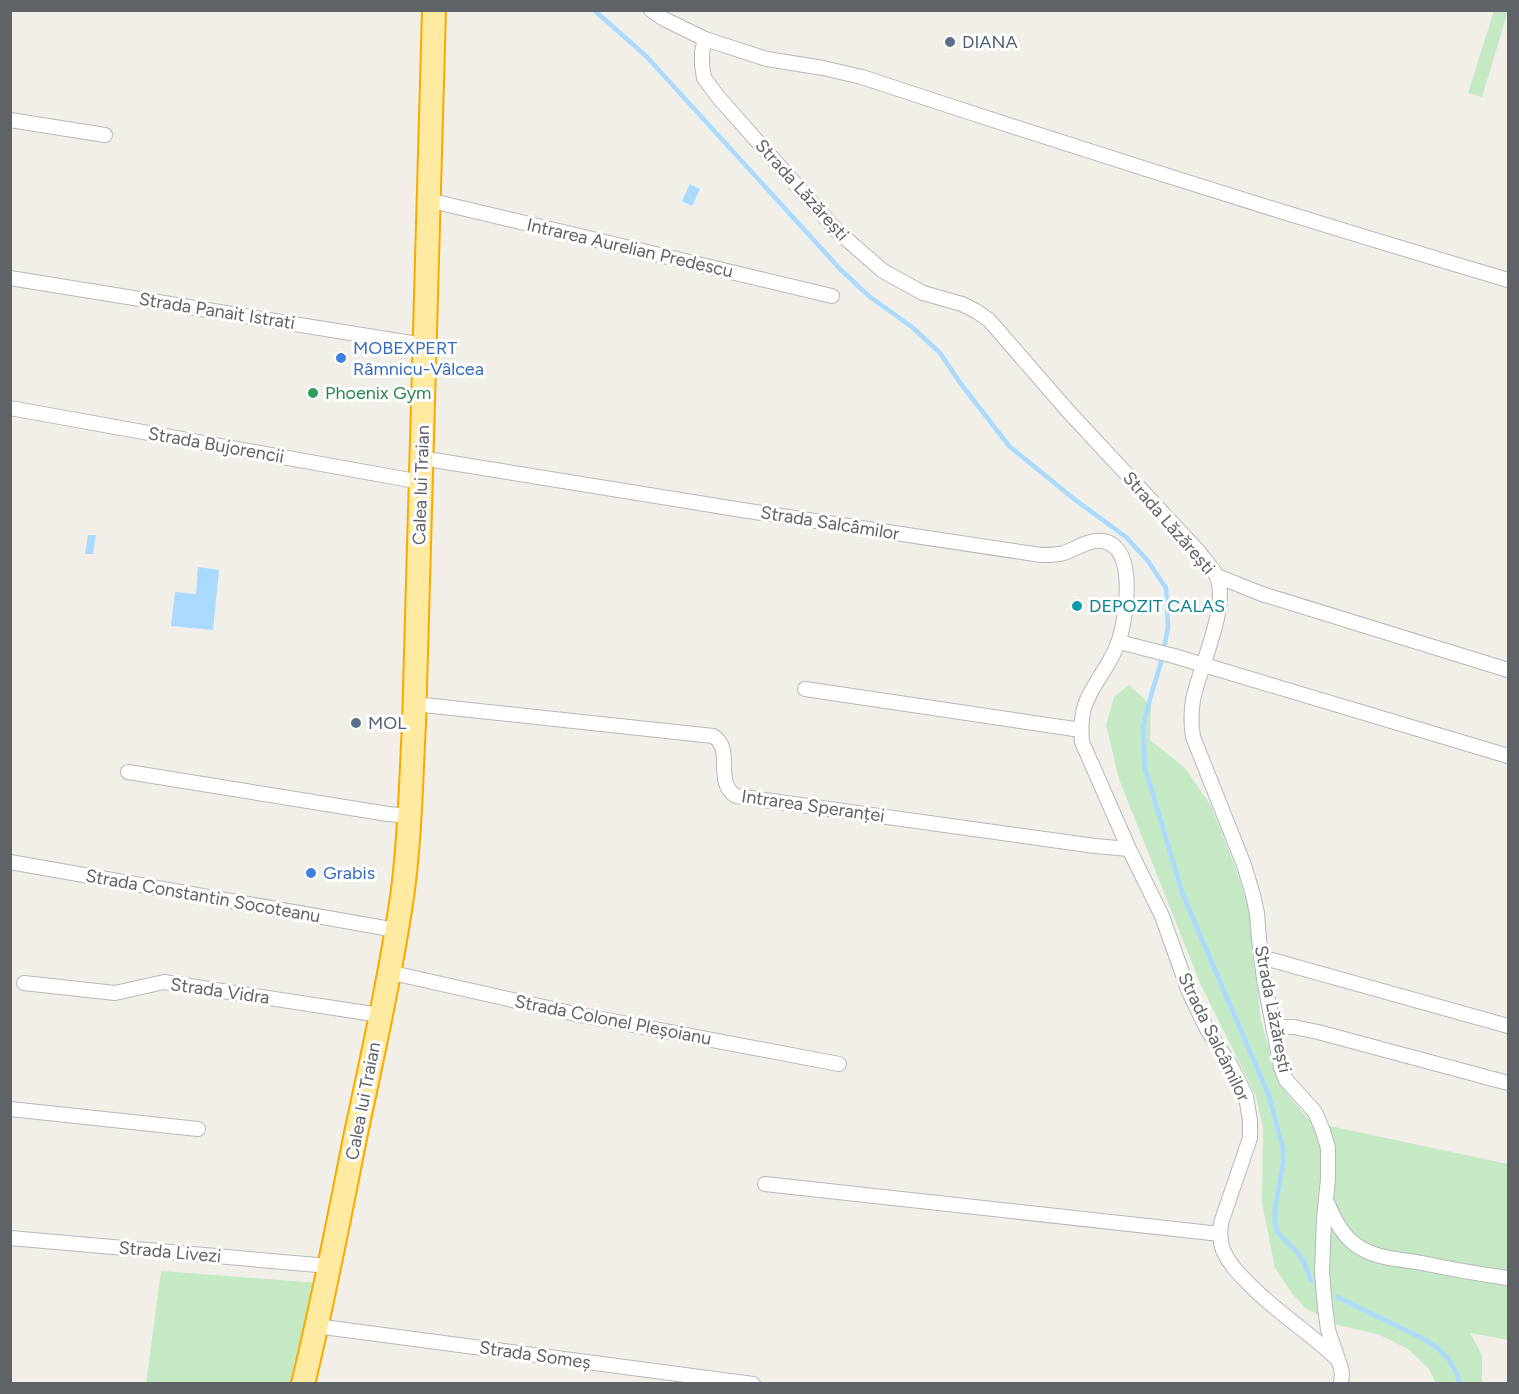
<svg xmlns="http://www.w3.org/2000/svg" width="1519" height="1394" font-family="Figtree,sans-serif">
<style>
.green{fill:#c5e8c5}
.water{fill:#aadaff}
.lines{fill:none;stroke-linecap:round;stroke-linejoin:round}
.stream{stroke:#aadaff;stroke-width:4.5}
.minor-casing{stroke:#b5b8bc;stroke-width:16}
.trunk-casing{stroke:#f9ab00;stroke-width:26}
.minor{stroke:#fff;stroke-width:14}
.trunk{stroke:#feeaa1;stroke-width:22}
.service-dot{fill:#5c6f8a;stroke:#fff;stroke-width:2}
.shop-dot{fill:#3f7fe0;stroke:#fff;stroke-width:2}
.leisure-dot{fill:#2e9e5b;stroke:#fff;stroke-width:2}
.culture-dot{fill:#0f9aa8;stroke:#fff;stroke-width:2}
.labels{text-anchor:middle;stroke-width:6;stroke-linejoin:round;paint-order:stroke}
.service-label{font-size:18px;fill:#4e5e75;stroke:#fff;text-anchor:start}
.street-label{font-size:18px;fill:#5f6368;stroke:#fff}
.shop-label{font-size:18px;fill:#366cbe;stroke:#fff;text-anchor:start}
.leisure-label{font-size:18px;fill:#27864d;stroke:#fff;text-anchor:start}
.culture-label{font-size:18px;fill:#0d838f;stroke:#fff;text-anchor:start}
</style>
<rect width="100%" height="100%" fill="#f1efe8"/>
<g class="green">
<polygon points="1494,11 1508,11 1482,97 1468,93"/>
<polygon points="1129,685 1151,705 1150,740 1185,768 1211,806 1234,864 1248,905 1254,944 1260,1016 1273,1063 1287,1094 1311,1122 1508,1164 1508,1340 1470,1333 1482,1355 1482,1383 1436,1383 1429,1369 1408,1349 1380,1335 1338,1325 1305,1308 1292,1293 1275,1268 1262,1203 1263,1127 1256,1096 1200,983 1119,779 1106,725 1114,697"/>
<polygon points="161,1271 333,1284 317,1383 146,1384"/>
</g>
<g class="water">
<polygon points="690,184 700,189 692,206 682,201"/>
<polygon points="88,535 96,535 93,554 85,554"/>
<polygon points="198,567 219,570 213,630 171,626 175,592 196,594"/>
</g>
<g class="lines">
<g class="stream">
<polyline points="594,10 646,56 841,270 870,297 912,327 940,353 961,384 1009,446 1074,499 1126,537 1148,561 1166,588 1168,627 1162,659 1152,692 1143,726 1145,768 1183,895 1269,1096 1283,1148 1283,1163 1275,1210 1275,1223 1278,1233 1297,1252 1304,1262 1311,1281"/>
<polyline points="1337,1297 1422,1338 1436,1347 1448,1358 1457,1374 1459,1384"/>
</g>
<g class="minor-casing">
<g id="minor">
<path d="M651,10L664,19L705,39L767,59L823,68L862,77C1076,148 1292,216 1508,280"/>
<path d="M705,39L702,52V65L704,78L719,98L836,230L883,271L923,293L962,304L976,311L989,320L1068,411L1199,552C1204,559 1212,567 1216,575C1231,604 1199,668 1193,700C1191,713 1191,725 1193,737L1244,865L1253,895L1257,913L1259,939L1264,979L1281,1067L1286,1080L1315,1112L1323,1131L1328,1148V1179L1324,1219L1322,1272L1325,1307L1328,1330L1340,1365L1342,1373L1341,1384"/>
<polyline points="10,120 105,135"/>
<polyline points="428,200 832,296"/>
<polyline points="10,278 424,345"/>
<polyline points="10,408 421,482"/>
<path d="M421,458L742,510L1041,555C1048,555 1057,555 1064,553C1076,549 1089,539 1103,541C1138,547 1126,618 1119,640C1112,664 1093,682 1085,705C1081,717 1081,730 1082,742L1129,849L1162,916L1189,992L1208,1031L1231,1066L1246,1096L1250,1121V1138L1221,1223C1220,1232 1220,1242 1223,1250C1229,1264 1239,1274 1249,1284C1276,1312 1309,1332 1337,1359"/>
<polyline points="1217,576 1262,594 1508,670"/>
<polyline points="1119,642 1174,656 1508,756"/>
<polyline points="805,689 1081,730"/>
<path d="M414,704L713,736C735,749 713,782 736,796L1095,846L1129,849"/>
<polyline points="128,772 388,814 410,816"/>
<polyline points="10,862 396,930"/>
<polyline points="1261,957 1508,1026"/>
<polyline points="388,972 575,1014 839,1064"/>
<polyline points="24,983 115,993 164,982 380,1015"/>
<polyline points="1273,1027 1294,1027 1318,1032 1508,1083"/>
<polyline points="10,1109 198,1129"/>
<polyline points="765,1184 1220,1234"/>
<path d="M1328,1204C1334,1219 1342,1235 1356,1245C1375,1259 1400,1259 1422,1263C1451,1269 1479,1274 1508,1278"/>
<polyline points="10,1238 329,1266"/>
<polyline points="316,1326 753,1384"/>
</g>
</g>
<g class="trunk-casing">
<path id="trunk" d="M303,1384C323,1302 339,1220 355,1138C372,1058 390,978 402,897C410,840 411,781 414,724L434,10"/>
</g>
<use href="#minor" class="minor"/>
<use href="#trunk" class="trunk"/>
</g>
<g class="service-dot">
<circle cx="950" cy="42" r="6"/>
<circle cx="356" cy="723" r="6"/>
</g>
<g class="shop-dot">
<circle cx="341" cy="358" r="6"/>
<circle cx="311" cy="873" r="6"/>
</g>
<circle class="leisure-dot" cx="313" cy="393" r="6"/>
<circle class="culture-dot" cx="1077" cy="606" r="6"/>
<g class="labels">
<g class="service-label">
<text x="962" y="48">DIANA</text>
<text x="368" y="729">MOL</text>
</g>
<g class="street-label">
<text transform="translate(802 190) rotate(48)" y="6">Strada Lăzărești</text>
<text transform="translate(630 248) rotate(13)" y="6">Intrarea Aurelian Predescu</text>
<text transform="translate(217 311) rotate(9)" y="6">Strada Panait Istrati</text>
<text transform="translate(216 445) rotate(10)" y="6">Strada Bujorencii</text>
<text transform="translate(421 485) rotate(-88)" y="6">Calea lui Traian</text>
<text transform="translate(830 523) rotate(9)" y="6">Strada Salcâmilor</text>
<text transform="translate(1169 523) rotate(49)" y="6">Strada Lăzărești</text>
<text transform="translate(813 806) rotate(8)" y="6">Intrarea Speranței</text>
<text transform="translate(203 896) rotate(10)" y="6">Strada Constantin Socoteanu</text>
<text transform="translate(220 991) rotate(8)" y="6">Strada Vidra</text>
<text transform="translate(1273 1009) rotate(79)" y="6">Strada Lăzărești</text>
<text transform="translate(613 1020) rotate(11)" y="6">Strada Colonel Pleșoianu</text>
<text transform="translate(1214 1037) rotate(64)" y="6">Strada Salcâmilor</text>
<text transform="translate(363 1101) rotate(-79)" y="6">Calea lui Traian</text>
<text transform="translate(170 1252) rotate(5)" y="6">Strada Livezi</text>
<text transform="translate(535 1355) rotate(8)" y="6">Strada Someș</text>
</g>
<g class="shop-label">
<text x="353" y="354">MOBEXPERT<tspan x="353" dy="21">Râmnicu-Vâlcea</tspan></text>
<text x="323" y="879">Grabis</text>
</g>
<g class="leisure-label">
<text x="325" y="399">Phoenix Gym</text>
</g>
<g class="culture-label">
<text x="1089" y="612">DEPOZIT CALAS</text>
</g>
</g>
<rect width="1519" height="1394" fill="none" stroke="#5f6368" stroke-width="24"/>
</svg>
